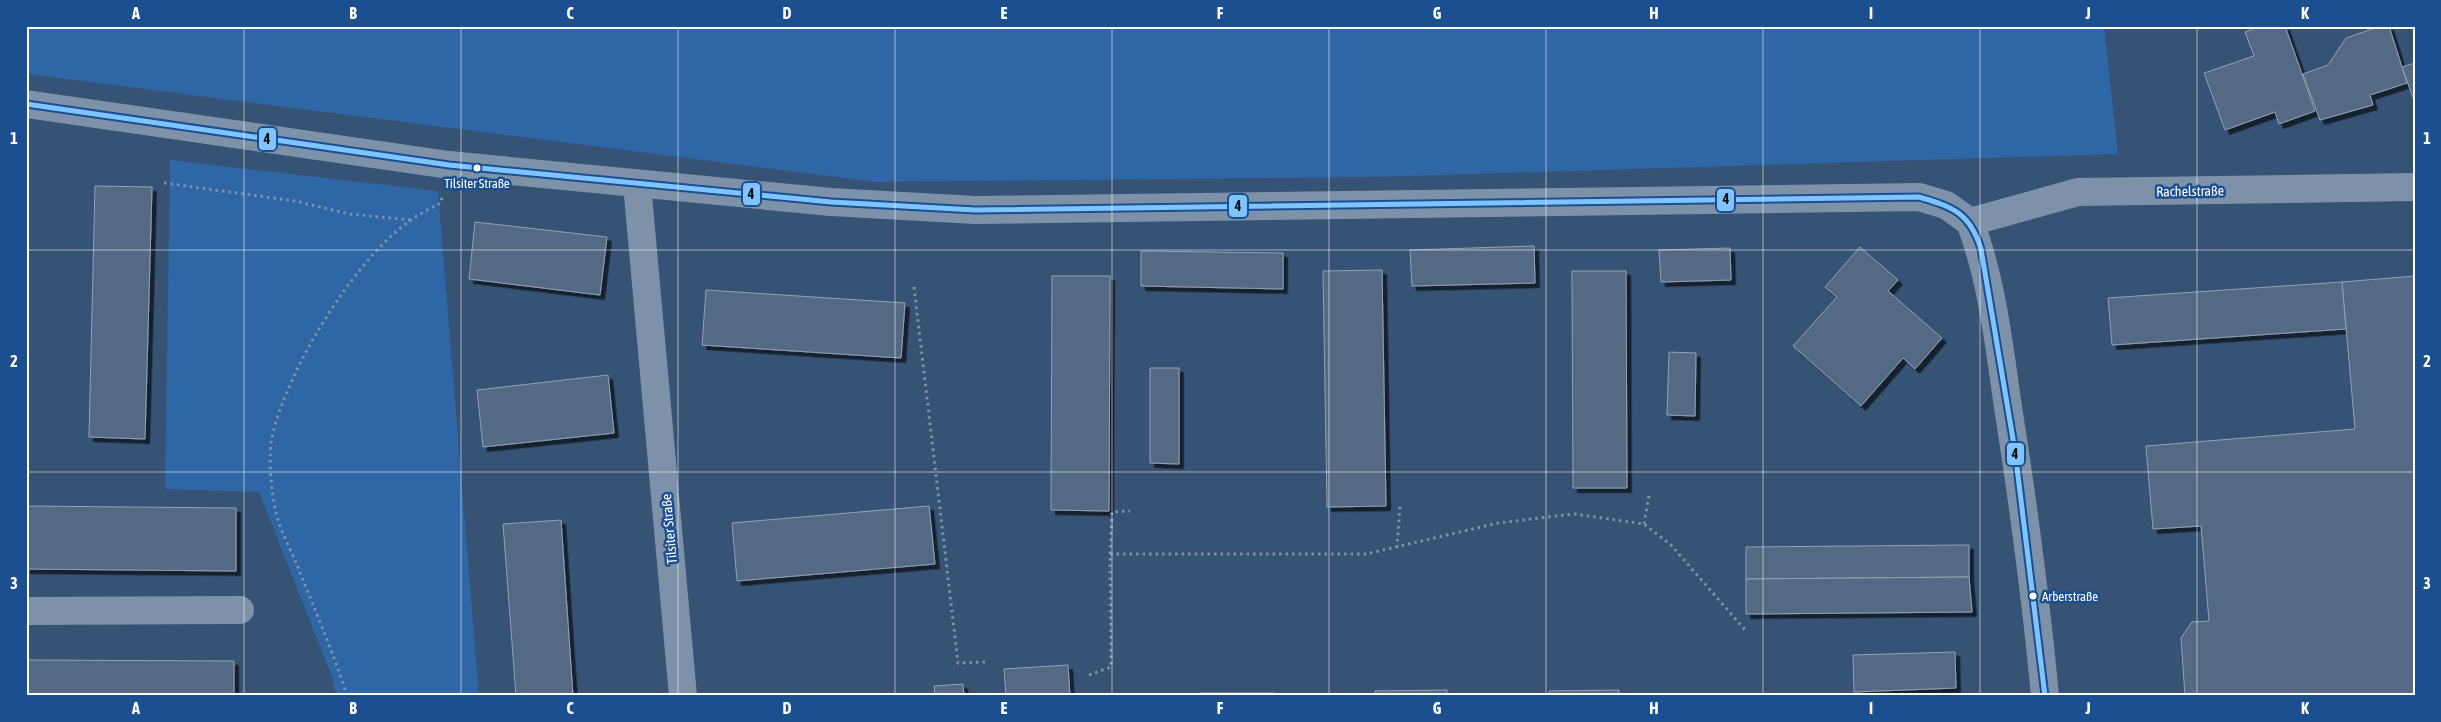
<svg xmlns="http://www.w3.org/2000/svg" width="2441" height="722" font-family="'Asap Condensed',sans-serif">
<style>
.green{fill:#2f66a5}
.building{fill:#526984;stroke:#92a2b6;filter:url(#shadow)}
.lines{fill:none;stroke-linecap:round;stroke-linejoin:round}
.path{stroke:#7d92a8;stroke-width:3;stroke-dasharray:2.5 4;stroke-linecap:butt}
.minor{stroke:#7d92a8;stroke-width:28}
.bus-1-casing{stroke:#1b4f8f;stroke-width:9}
.bus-1{stroke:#80c4ff;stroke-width:5}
.grid{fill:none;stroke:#fff;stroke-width:1;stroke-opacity:0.55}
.bus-dot{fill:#fff;stroke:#1b4f8f;stroke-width:2}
.labels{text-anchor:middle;stroke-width:5;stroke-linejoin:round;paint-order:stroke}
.bus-label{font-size:13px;fill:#fff;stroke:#1b4f8f}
.street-label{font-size:14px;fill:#fff;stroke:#1b4f8f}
.line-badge{stroke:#1b4f8f;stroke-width:2}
.pale-badge-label{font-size:14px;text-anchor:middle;font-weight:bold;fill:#111}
.neatline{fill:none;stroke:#fff;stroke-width:2}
.grid-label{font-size:16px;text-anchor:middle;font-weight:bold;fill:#fff}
</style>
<defs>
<filter id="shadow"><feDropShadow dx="4.5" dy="4.5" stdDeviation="0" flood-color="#0009"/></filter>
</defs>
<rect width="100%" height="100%" fill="#365274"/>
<g class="green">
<polygon points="26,26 2104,26 2118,154 1376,177 877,182 26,74"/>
<polygon points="170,160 438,191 479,696 336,696 332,677 259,492 165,489"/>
</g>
<g class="building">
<polygon points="2261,26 2285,26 2315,111 2279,124 2275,112 2225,130 2204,73 2254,56 2245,32"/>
<polygon points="2381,26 2389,26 2407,83 2370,95 2373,105 2320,120 2303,74 2328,65 2346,38"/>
<polygon points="2415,63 2415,103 2402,67"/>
<polygon points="95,186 152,187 145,439 89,437"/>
<polygon points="475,222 607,237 600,295 469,279"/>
<polygon points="1534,246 1535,283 1412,286 1410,250"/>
<polygon points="1860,247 1898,280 1888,291 1942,338 1915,369 1903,358 1861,406 1793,346 1837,297 1825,287"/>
<polygon points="1730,248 1731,280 1661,282 1659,250"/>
<polygon points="1141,251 1283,253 1283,289 1141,286"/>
<polygon points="1382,270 1386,506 1327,507 1323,271"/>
<polygon points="1572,271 1626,271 1627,488 1573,488"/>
<polygon points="1052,276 1110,276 1109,511 1051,510"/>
<polygon points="2415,276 2415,696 2185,696 2181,638 2192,622 2209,621 2201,526 2153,529 2146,446 2355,429 2342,282"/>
<polygon points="2342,282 2346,329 2112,345 2108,298"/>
<polygon points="706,290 905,303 901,358 702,345"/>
<polygon points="1669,352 1696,353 1695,416 1667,415"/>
<polygon points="1150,368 1179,368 1179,464 1150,463"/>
<polygon points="608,375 614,433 483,447 477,390"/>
<polygon points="26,506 236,508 236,571 26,569"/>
<polygon points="929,506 935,564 737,581 732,523"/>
<polygon points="561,520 573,696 516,696 503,524"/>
<polygon points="1969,545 1969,577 1746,579 1746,547"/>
<polygon points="1969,577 1972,612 1746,614 1746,579"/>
<polygon points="1955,652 1956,688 1854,692 1853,655"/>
<polygon points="26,660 234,661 234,696 26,696"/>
<polygon points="1068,665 1070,696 1006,696 1004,669"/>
<polygon points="963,684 964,696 935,696 934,686"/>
<polygon points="1447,690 1447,696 1375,696 1375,691"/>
<polygon points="1619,690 1619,696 1549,696 1549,691"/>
<rect x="1201" y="693" width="73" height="3"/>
</g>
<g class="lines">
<g class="path">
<polyline points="164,183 295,201 350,214 410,220"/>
<polyline points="914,287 958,663 985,662"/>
<polyline points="1644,524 1649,496"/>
<polyline points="1397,548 1400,505"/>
<polyline points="1110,554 1112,512 1130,511"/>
<polyline points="1089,675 1111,667 1110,554 1366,554 1498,523 1574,514 1644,524 1671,545 1746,631"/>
<path d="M347,696C333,651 314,608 297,565C290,548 280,530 276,512C271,492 268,456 272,437C287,370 354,259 411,220C420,213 431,208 441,203L442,197"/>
</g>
<g class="minor">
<polyline points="26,104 449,165 831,202 975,210 1919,197 1946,205 1970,222"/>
<polyline points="637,184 683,696"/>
<path d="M1970,222C1992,280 1999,345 2008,407C2023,503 2036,599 2045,696"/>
<polyline points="1970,222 2078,192 2415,187"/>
<polyline points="26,611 240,610"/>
</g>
<g class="bus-1-casing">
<path id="bus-1" d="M26,104L449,165L831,202L975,210L1919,197C1953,207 1970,213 1981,249L2015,451L2045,696"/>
</g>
<use href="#bus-1" class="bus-1"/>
</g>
<path class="grid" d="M244,26V696M461,26V696M678,26V696M895,26V696M1112,26V696M1329,26V696M1546,26V696M1763,26V696M1980,26V696M2197,26V696M26,250H2415M26,472H2415"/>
<g class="bus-dot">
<circle cx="477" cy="168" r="4.5"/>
<circle cx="2033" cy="596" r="4.5"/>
</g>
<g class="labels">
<g class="bus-label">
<text x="477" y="188">Tilsiter Straße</text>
<text x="2042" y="601" text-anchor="start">Arberstraße</text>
</g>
<g class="street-label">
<text transform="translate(2190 191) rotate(-1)" y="5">Rachelstraße</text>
<text transform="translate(669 529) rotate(-95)" y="5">Tilsiter Straße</text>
</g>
</g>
<g class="line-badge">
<rect x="258" y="127" width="19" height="24" rx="5" fill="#80c4ff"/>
<rect x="742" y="182" width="19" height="24" rx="5" fill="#80c4ff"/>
<rect x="1716" y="188" width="19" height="24" rx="5" fill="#80c4ff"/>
<rect x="1228" y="194" width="20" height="24" rx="5" fill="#80c4ff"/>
<rect x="2006" y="442" width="19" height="24" rx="5" fill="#80c4ff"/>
</g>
<g class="pale-badge-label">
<text x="267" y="144">4</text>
<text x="751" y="199">4</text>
<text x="1726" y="204">4</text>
<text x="1238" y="211">4</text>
<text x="2015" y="459">4</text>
</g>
<rect width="2441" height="722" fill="none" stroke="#1b4f8f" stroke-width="55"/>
<rect x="28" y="28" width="2386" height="666" class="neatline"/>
<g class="grid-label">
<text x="136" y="19">A</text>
<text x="353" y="19">B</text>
<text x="570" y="19">C</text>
<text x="787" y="19">D</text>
<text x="1004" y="19">E</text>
<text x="1220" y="19">F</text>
<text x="1437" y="19">G</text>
<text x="1654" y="19">H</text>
<text x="1871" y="19">I</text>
<text x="2088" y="19">J</text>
<text x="2305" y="19">K</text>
<text x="14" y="144">1</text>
<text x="2427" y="144">1</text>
<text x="14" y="367">2</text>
<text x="2427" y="367">2</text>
<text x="14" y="589">3</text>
<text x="2427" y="589">3</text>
<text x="136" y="714">A</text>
<text x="353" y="714">B</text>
<text x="570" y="714">C</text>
<text x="787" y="714">D</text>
<text x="1004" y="714">E</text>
<text x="1220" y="714">F</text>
<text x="1437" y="714">G</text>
<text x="1654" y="714">H</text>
<text x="1871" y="714">I</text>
<text x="2088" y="714">J</text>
<text x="2305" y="714">K</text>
</g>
</svg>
